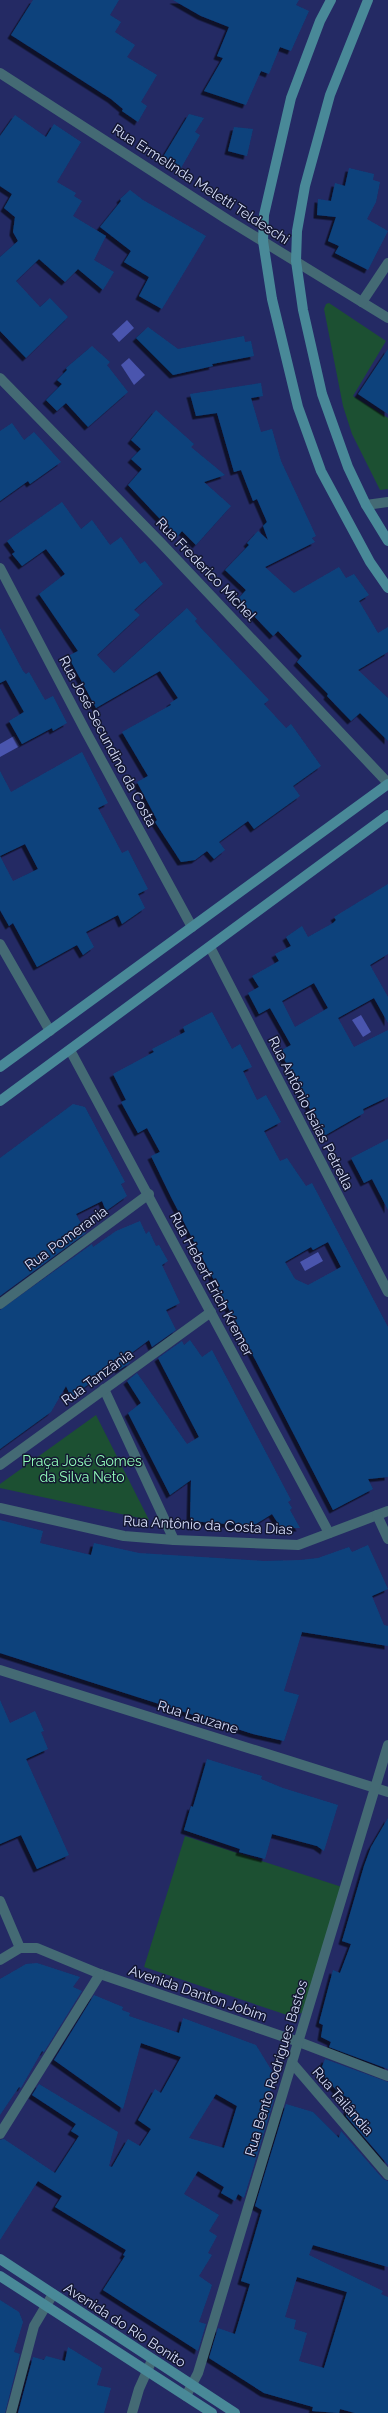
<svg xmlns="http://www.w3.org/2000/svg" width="388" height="2413" font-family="Raleway,sans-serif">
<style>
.green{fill:#1c5032}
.water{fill:#4a55ae}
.building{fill:#0d427c;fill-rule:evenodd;filter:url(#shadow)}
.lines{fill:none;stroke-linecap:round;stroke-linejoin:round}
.street{stroke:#446a74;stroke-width:10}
.secondary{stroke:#498998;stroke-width:10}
.labels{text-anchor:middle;stroke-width:3;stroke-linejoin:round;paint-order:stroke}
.street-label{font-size:14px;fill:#d8dffc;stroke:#131731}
.park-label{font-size:14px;fill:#93febb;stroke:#131731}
</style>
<defs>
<filter id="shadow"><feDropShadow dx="-3.5" dy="3.5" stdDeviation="0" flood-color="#0009"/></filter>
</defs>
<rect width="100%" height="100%" fill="#242a64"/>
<g class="green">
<polygon points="329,303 386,341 353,396 388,418 388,489 380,490 352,434 343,406 324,309 326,304"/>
<polygon points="96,1415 149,1520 0,1488 0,1484"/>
<polygon points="185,1836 342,1887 305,2011 293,2017 144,1967"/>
</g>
<g class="water">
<polygon points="127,320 134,328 119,342 112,334"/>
<polygon points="129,358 145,375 134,385 121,365"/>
<polygon points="14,736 20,746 0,757 0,744"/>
<polygon points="361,1015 371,1032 363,1037 352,1020"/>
<polygon points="318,1252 323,1261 305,1271 300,1262"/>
</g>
<g class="building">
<polygon points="33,0 119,0 110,15 121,22 115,32 135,45 127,57 157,75 141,102 147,106 138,122 122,111 123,109 111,99 11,35"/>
<polygon points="173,0 299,0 296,5 309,11 291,51 280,47 269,74 261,71 246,105 204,91 223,58 217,56 229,27 201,16"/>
<polygon points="189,114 204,118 195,132 200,135 181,168 163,157"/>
<polygon points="15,115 46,137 54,124 81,142 57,182 76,193 74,196 82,201 73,216 106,236 94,260 114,272 103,290 78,269 65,282 39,259 16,281 40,307 50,298 68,317 26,358 0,331 0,257 18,241 13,232 15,217 4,208 12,194 0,186 0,136"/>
<polygon points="234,127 253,129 247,156 228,151"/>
<polygon points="349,168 374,174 373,180 380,182 376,202 367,219 388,231 368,270 335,253 339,246 328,241 336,217 317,215 318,199 331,201 335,183 345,186"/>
<polygon points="130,190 143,200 206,236 162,309 139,296 149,277 124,262 131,251 100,227 121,201 120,199"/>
<polygon points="148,327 178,349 244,336 245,342 251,341 254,356 212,364 213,366 173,375 136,338"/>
<polygon points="92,346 110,362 107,365 128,392 88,427 66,403 57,411 46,400 62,384 57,380 67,370 66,368"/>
<polygon points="388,349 388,414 358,394"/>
<polygon points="261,383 263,396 251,398 261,432 272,429 281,461 316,536 312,538 315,542 265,567 294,593 339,567 346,578 354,574 369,595 359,601 378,633 388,627 388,652 358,670 388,698 388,741 360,713 351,721 327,696 328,694 297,662 302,656 278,631 273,636 238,599 246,590 225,570 249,545 247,543 258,531 268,540 263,526 267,522 257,499 253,501 241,470 234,472 217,413 196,416 190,394"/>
<polygon points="156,410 194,444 191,447 225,475 204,482 231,506 196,545 182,531 177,537 128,485 142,469 131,459 141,449 131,440"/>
<polygon points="12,423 24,440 34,432 61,462 30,484 28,481 0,501 0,431"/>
<polygon points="62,502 81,529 92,520 110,545 121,537 140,564 145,561 163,584 134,610 140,615 97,655 114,673 187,608 197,619 195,621 200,627 269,700 264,704 286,728 291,724 321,766 293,786 300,796 254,829 248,821 219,842 225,850 214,859 207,851 195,860 181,862 155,822 157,820 137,782 148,776 122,732 171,705 170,703 178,698 160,671 96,708 68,656 78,651 39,594 65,574 46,549 22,566 12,554 15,552 7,541"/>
<polygon points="0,628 23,671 26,674 29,672 45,700 53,696 67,723 53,731 52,728 22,744 9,721 24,712 6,680 0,683"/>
<polygon points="82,752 108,803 98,808 122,853 128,850 148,889 138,894 145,908 122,924 118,915 86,932 94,947 83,955 77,945 37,967 13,923 9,926 0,910 0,856 13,881 38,869 25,844 0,856 0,771 11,792"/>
<path d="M388,884V954L370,965L388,997V1023L374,998L338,1018L354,1047L388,1030V1097L363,1109L364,1113L324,1136L280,1051L291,1045L270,1008L259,1014L248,993L259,987L252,976L279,961L275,954L291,946L286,937L302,926L308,937L333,923L336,920L334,917ZM314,983L328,1008L295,1027L282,1001Z"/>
<path d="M212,1012L232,1049L240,1044L252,1067L243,1071L257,1100L266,1095L281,1122L264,1131L280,1161L287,1158L306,1186L312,1183L388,1327V1477L368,1479L373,1489L333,1510L171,1197L151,1156L160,1152L147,1128L138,1133L121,1102L126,1100L113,1074L154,1052L152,1049L185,1032L183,1027ZM328,1242L341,1267L308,1285L295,1279L285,1262L311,1247L313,1250Z"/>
<polygon points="73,1104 85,1107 125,1182 121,1184 127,1196 106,1211 102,1201 76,1214 86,1233 0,1296 0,1158"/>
<polygon points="388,1139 388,1210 372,1179 364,1183 351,1158"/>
<polygon points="140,1221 146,1234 149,1231 156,1246 159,1245 168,1261 162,1265 180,1303 166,1310 176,1330 152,1347 149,1340 126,1357 130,1363 119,1370 115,1365 71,1397 66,1386 51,1412 0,1449 0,1310 92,1244 93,1247 116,1231"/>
<polygon points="190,1340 202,1357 212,1350 291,1500 288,1502 292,1508 290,1510 300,1528 281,1528 272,1514 253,1526 190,1521 191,1480 170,1495 128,1413 141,1403 127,1381 137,1373 187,1444 199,1437 158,1358 182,1341 184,1345"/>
<polygon points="0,1520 43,1531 40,1543 91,1555 94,1543 139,1553 264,1561 300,1560 318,1558 349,1547 352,1552 368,1545 388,1589 372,1596 384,1625 388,1626 388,1646 302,1632 284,1691 299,1695 284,1741 253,1734 0,1653"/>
<polygon points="0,1700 10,1723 35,1711 44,1731 41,1732 48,1749 26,1759 69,1855 37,1869 21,1835 0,1844"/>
<polygon points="207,1759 262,1776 261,1779 283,1788 338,1805 324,1851 317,1846 272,1834 265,1859 239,1852 240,1849 184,1830 191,1806 193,1807"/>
<polygon points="388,1818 388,2069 329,2047 331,2042 321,2037 323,2025 319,2023 333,1970 340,1973 351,1944 342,1941 364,1866 371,1847"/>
<polygon points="37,1963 80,1977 73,1987 82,1991 44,2052 42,2051 21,2088 19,2087 0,2115 0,1979 26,1964"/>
<path d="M94,1995L123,2007L122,2010L130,2013L129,2016L179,2033L183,2018L256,2045L275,2076L268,2098L274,2100L244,2198L238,2194L235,2201L221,2193L224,2187L198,2171L184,2194L219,2215L209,2231L217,2236L208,2253L212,2255L199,2276L212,2285L199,2322L206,2324L198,2351L103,2290L125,2256L123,2255L126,2250L55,2207L62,2196L38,2181L0,2240V2140L4,2139L55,2173L79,2136L71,2131L76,2124L32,2095L39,2084L118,2132L109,2166L112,2167L128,2139L140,2146L151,2129L138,2120L155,2089L161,2093L181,2057L141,2043L123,2109L54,2060ZM216,2094L237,2106L224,2148L189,2138Z"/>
<polygon points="325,2059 388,2082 388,2165 346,2116 349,2101 346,2100 347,2097 340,2094 320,2072"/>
<path d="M286,2104L313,2112L339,2138L341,2131L383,2179L388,2181V2267L313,2245L309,2255L383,2291L381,2294L388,2297V2413H355L340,2409L339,2413L312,2411L313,2407L264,2393L209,2358L218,2328L235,2334L250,2284L241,2281L262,2210L255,2206ZM297,2277L347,2292L324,2368L299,2361L307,2333L294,2329L296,2320L285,2317Z"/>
<polygon points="0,2300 19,2312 23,2322 14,2352 20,2354 5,2413 0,2413"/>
<polygon points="68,2347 102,2368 97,2385 111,2388 104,2413 18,2413 33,2357 44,2360 46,2356 65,2361"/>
</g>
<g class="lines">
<g class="street">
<polyline points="0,73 228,220 388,318"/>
<polyline points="362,302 388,263"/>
<polyline points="0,378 161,543 388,783"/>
<polyline points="366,505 388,502"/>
<polyline points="0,568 86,732 192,927"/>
<polyline points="0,944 50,1031"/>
<polyline points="210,947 388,1292"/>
<polyline points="70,1050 329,1533"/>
<polyline points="0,1304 149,1194"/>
<polyline points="104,1389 174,1540"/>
<polyline points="0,1465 211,1312"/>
<polyline points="0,1508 124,1536 174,1540 298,1545 388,1511"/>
<polyline points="377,1515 388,1539"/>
<polyline points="0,1670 388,1792"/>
<polyline points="0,1901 20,1948"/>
<polyline points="0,1960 20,1948 37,1948 100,1974 299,2042 388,2076"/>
<polyline points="292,2063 388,2175"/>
<polyline points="0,2134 100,1974"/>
<polyline points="186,2396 198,2373 388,1745"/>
<polyline points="11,2413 34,2326 53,2294"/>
<polyline points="132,2413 139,2389 152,2360"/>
</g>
<g class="secondary">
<polyline points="331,0 320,21 291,98 264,215 263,241 272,299 298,407 321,471 370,562 388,588"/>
<polyline points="368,0 330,95 305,186 297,231 296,261 303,310 322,394 348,467 366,505 388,541"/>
<polyline points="0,1067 388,784"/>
<polyline points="0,1101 388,815"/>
<polyline points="0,2259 235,2413"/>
<polyline points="0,2276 212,2413"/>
</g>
</g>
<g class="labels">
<g class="street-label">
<text transform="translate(201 184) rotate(33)" y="5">Rua Ermelinda Meletti Teldeschi</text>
<text transform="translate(206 569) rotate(46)" y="5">Rua Frederico Michel</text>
<text transform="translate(108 741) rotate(62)" y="5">Rua José Secundino da Costa</text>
<text transform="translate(311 1113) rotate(63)" y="5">Rua Antônio Isaías Petrella</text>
<text transform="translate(66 1238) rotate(-36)" y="5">Rua Pomerania</text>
<text transform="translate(212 1284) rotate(62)" y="5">Rua Hebert Erich Kremer</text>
<text transform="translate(97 1377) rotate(-36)" y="5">Rua Tanzânia</text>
<text transform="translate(208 1525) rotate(3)" y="5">Rua Antônio da Costa Dias</text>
<text transform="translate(198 1717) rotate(17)" y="5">Rua Lauzane</text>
<text transform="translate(198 1993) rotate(19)" y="5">Avenida Danton Jobim</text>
<text transform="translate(276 2068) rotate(-73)" y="5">Rua Bento Rodrigues Bastos</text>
<text transform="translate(343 2101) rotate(49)" y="5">Rua Tailândia</text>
<text transform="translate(125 2325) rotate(33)" y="5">Avenida do Rio Bonito</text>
</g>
<g class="park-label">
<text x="82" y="1466">Praça José Gomes<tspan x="82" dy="16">da Silva Neto</tspan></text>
</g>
</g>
</svg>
